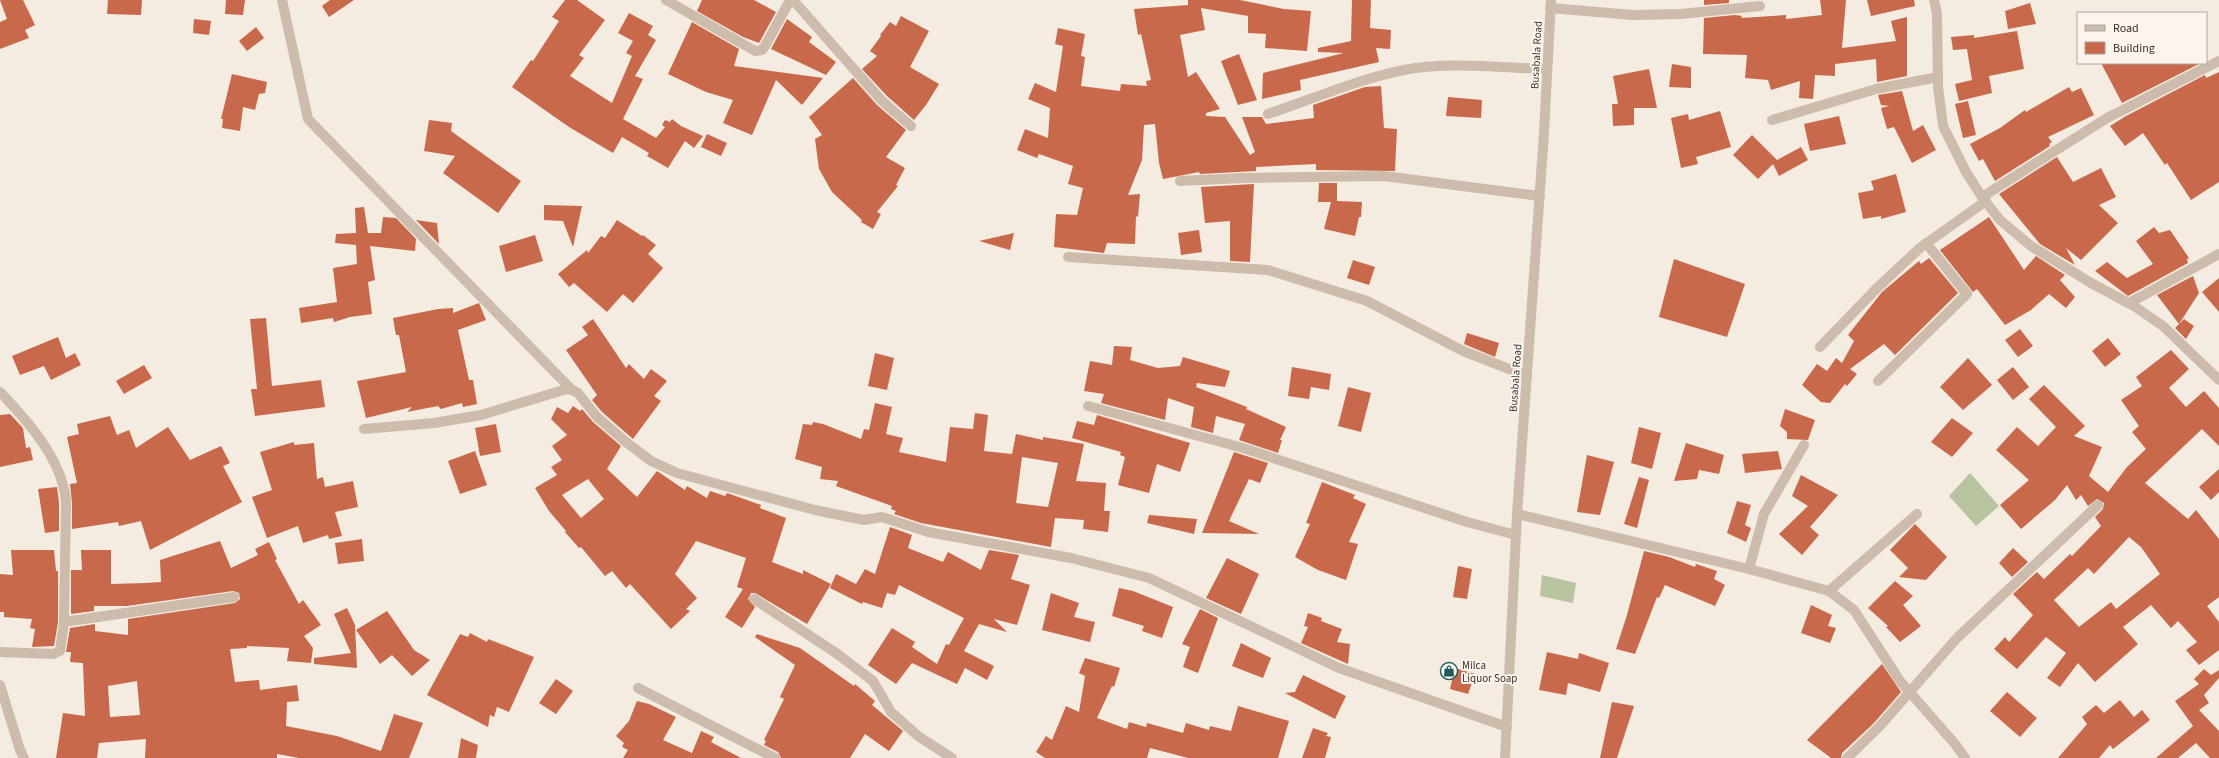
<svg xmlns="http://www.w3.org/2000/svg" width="2219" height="758" font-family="'Source Sans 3',sans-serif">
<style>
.garden{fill:#b8c4a0}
.building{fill:#c8694b;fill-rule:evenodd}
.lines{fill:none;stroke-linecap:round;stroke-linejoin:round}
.minor{stroke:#cdbbac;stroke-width:10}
.tertiary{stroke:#cdbbac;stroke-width:10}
.labels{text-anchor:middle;stroke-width:4;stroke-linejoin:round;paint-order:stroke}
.street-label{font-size:11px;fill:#3b302b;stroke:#fbf5ee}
.poi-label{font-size:11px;fill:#3b302b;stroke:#fbf5ee;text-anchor:start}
</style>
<rect width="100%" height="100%" fill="#f4ebe1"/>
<g class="garden">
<polygon points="1970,473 1999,506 1976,526 1949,496"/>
<polygon points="1542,575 1576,583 1573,603 1540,596"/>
</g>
<g class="building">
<polygon points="0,0 23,0 35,25 25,30 29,38 0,49 0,22 7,19"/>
<polygon points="108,0 142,0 141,15 107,14"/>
<polygon points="226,0 245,0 243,15 225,14"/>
<polygon points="330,0 354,0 329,17 322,6"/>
<polygon points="565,0 577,0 605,20 579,55 584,58 570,76 612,103 632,56 626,53 633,41 618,33 629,13 653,26 648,35 656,40 635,76 643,79 623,119 656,138 665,127 662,125 665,120 670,122 672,119 681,126 703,136 694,148 685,141 668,168 647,156 649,153 622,137 613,153 569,127 512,87 531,60 533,61 559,21 552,17"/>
<polygon points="702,0 754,0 776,12 759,43 743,37 697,11"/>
<polygon points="1188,0 1240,0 1284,9 1311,11 1307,51 1265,48 1266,34 1248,33 1248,16 1201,8 1205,30 1180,35 1188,77 1196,72 1220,109 1206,113 1206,116 1225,117 1250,155 1255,152 1242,117 1262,117 1266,124 1314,118 1313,105 1365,87 1381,86 1384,128 1397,129 1395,171 1316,170 1316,164 1256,167 1256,171 1200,174 1199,172 1163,179 1159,163 1155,124 1144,125 1142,160 1128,195 1140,194 1138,217 1136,216 1135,244 1107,243 1104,253 1054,247 1056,214 1077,215 1083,188 1068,184 1073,166 1039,154 1037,158 1017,150 1025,129 1048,138 1050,108 1028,99 1035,83 1056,92 1063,46 1055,44 1058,28 1085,34 1081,56 1085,57 1081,86 1120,91 1121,84 1147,86 1146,81 1151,80 1141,34 1138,35 1134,9 1188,5"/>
<polygon points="1352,0 1371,0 1370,28 1391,30 1390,49 1376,48 1379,62 1300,80 1301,90 1262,99 1263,73 1344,53 1318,52 1318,48 1351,41"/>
<polygon points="1704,0 1729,0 1729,3 1704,5"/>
<polygon points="1820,0 1846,0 1842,48 1896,41 1891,21 1907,17 1907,76 1877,82 1876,59 1835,64 1835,76 1815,75 1813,99 1799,98 1800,81 1771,90 1768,80 1745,78 1747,55 1703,54 1704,18 1735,15 1742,16 1741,18 1786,15 1786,19 1822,15"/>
<polygon points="1867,0 1914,0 1915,6 1871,16"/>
<polygon points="2030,3 2036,24 2008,29 2005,11"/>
<polygon points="901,16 929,31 910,67 939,84 926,105 914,120 887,96 862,69 877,56 870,51 881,36 880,35 890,22 896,26"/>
<polygon points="194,19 211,21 209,35 193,33"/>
<polygon points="787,19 812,37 809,42 836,62 826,75 771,49"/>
<polygon points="692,22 739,49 734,66 823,78 802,105 776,80 752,135 723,123 733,100 706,92 668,74"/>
<polygon points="256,27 264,38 247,51 239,41"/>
<polygon points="2017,31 2024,69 1989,76 1992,93 1959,101 1955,84 1972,80 1967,49 1953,50 1951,37 1974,35 1974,38"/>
<polygon points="1239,54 1257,100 1238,105 1221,61"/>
<polygon points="2101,63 2199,63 2199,64 2122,103"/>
<polygon points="1672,64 1691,67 1691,88 1669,87"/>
<polygon points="1649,69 1657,108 1634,108 1634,125 1613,126 1612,104 1618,104 1613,76"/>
<polygon points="2219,72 2219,182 2191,200 2167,163 2165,165 2143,133 2125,146 2110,126 2126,116 2205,75 2206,78"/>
<polygon points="232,74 267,82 265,93 259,94 255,110 243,107 240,131 222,128 223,119 221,119"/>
<polygon points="853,78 877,105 906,130 886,157 905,168 896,185 898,186 877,212 881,214 873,229 861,222 862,220 832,192 819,169 815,139 822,135 809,117"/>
<polygon points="2069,87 2072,92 2081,88 2094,115 2048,137 2052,142 2049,144 2050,146 1995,181 1983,159 1979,161 1970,144 2000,128 2025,110 2026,112"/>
<polygon points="1902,91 1913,131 1923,125 1936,150 1912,163 1894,127 1887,129 1881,108 1889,106 1881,105 1878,95"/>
<polygon points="1448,97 1482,100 1481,118 1446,116"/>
<polygon points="1968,101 1976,135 1963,138 1955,104"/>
<polygon points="1720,111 1731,147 1696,157 1698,164 1681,168 1671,118 1688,114 1689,120"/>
<polygon points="1839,116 1846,144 1810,151 1804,124"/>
<polygon points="429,120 452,123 451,131 521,181 498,213 443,173 455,156 424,151"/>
<polygon points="707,134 727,143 721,156 701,147"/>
<polygon points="1752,135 1777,160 1801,147 1808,160 1779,176 1773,164 1758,179 1733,155"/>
<polygon points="2057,157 2073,182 2101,168 2116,197 2099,205 2118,223 2081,260 2066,248 2075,265 2040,244 1999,194"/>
<polygon points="1896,174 1906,212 1881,219 1881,216 1863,219 1858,193 1874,190 1871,181"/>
<polygon points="1319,183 1337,183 1337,201 1362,202 1361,217 1359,217 1355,236 1324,229 1331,202 1318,202"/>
<polygon points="1254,184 1250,262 1230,261 1230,221 1205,223 1201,187"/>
<polygon points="544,205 582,206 573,247 563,221 544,220"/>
<polygon points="364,207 368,233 381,233 383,217 396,218 416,239 415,251 370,246 375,280 368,282 372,314 350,317 334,322 333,318 301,323 299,308 337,302 333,268 357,264 356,245 335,243 336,234 356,233 355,208"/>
<polygon points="1989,217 2024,270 2036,256 2065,275 2060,280 2075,297 2066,308 2049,294 2031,310 2005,325 1977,289 1973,292 1940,250"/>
<polygon points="416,220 437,223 439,244"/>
<polygon points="617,220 642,236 643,235 656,245 648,254 663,268 633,303 623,294 607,312 574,283 569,287 558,274 587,250 588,253 601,236 605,238"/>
<polygon points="2154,227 2159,233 2170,230 2189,258 2187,259 2188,263 2128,296 2095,271 2107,262 2127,278 2153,264 2136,241"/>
<polygon points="1199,230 1202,252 1181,255 1178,233"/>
<polygon points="1014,233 1010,250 979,241"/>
<polygon points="535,235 543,261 506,272 499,246"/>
<polygon points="1929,258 1958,293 1895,355 1884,344 1850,369 1857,374 1847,386 1845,384 1830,403 1821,402 1802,385 1817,364 1827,371 1836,358 1842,363 1854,341 1848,335 1882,292 1919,261 1921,264"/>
<polygon points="1674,259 1745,284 1727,337 1659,317"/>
<polygon points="1353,260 1375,267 1369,285 1347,278"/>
<polygon points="2193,276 2199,293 2179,324 2184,319 2194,326 2186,339 2175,328 2179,324 2157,295"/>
<polygon points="2219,278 2219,312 2202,292"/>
<polygon points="479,303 486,320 458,330 469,380 473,380 477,404 463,407 462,403 441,409 438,406 407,412 412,407 366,418 357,381 406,372 399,335 396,335 393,318 438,309 453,308 453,313"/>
<polygon points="266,318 272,386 321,380 325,407 255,416 251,389 257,389 250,319"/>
<polygon points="593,319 626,368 629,364 644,379 651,369 667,381 654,396 661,401 633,439 602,412 592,400 597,395 566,350 588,335 582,327"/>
<polygon points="2020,329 2033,346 2018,357 2005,340"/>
<polygon points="1467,333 1499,343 1495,357 1464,344"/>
<polygon points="58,337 66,358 75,353 81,365 51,380 44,366 20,375 12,356"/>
<polygon points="2108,338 2121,354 2105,367 2092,351"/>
<polygon points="1114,346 1132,347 1130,360 1158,368 1180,366 1183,357 1230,371 1225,387 1197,383 1196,387 1247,407 1246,409 1286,427 1280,440 1282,440 1278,453 1239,440 1245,424 1216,416 1213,433 1191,427 1194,407 1168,398 1165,420 1101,403 1104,394 1084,391 1090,361 1112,365"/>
<path d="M2171,350L2189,369L2169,388L2186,407L2204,391L2219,408V446L2202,429L2145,483L2188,519L2196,510L2219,539V597L2207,606L2219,622V650L2199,665L2186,650L2197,642L2178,621L2171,628L2151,605L2123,627L2138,644L2095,682L2078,663L2060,687L2047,678L2066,653L2046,637L2017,669L1994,649L2005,637L2009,642L2033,615L2013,594L2037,572L2044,579L2070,554L2072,556L2101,526L2095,517L2103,509L2104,503L2097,499L2088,506L2081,495L2076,500L2067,485L2055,500L2021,529L2000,505L2029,480L1996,450L2017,427L2038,446L2056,427L2029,399L2044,385L2085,426L2074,436L2102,447L2089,476L2108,492L2127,467L2146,449L2132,432L2139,426L2121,400L2142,386L2136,377ZM2129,537L2141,547L2160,574L2116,609L2111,602L2079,627L2054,600L2088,568L2094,574Z"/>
<polygon points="875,353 894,358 887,390 868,386"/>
<polygon points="1968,358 1992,385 1963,410 1940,387"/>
<polygon points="144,365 152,378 124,394 116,381"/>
<polygon points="1292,367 1331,374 1329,390 1311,387 1309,399 1288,396"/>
<polygon points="2013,367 2029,387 2013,400 1997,380"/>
<polygon points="1348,387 1371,393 1361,432 1338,426"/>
<path d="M875,403L892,407L886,434L903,438L899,452L946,462L950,427L973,429L975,413L988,415L984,451L1012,454L1016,434L1043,440V437L1084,444L1076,481L1106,483L1104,511H1110L1108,532L1083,529L1084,520L1055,518L1051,547L921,523L894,514L896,511L891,509L892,506L836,486L838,481L820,479L822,467L795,459L803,424L812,425L813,422L823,424L861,439L864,429L869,430ZM1022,457L1058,463L1048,507L1016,503Z"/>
<path d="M573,406L580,411L582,409L593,422L621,446L607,469L637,497L657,471L685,490L687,486L707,498L710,491L725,496L727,493L761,505L760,508L786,518L772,562L803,574V570L831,584L807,624L755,593H751L748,599L755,607L742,628L725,617L743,589L737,587L746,558L696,541L675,574L697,598L686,609L690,611L671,629L630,584L626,588L612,571L605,576L581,547L579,548L565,532L566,531L549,511L535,488L557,475L551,467L562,460L552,446L567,435L551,419L557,407L568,413ZM588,479L604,499L581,518L562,495Z"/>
<polygon points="1785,409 1815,420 1808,440 1787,439 1787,432 1780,426"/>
<polygon points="10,414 23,428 26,448 30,447 33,460 0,467 0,415"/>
<polygon points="1097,415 1190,443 1180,472 1157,464 1149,493 1118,485 1125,457 1120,455 1121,452 1072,438 1077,421 1094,425"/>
<polygon points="110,416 117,435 129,430 136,448 168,427 190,460 221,446 230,463 223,466 242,502 150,550 141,521 119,526 118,522 72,529 72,503 70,484 77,483 67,437 79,434 77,424"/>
<polygon points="1952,418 1973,433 1952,457 1931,442"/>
<polygon points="496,424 501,452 480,456 475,428"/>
<polygon points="1639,427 1661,433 1652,469 1631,463"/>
<polygon points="294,442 294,445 314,443 317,479 323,477 325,487 353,481 358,507 335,512 342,536 329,539 328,535 303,543 298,526 267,538 252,497 272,490 260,452"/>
<polygon points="1686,443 1724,455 1719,474 1699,470 1697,479 1674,481"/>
<polygon points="475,451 487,485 460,494 448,461"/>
<polygon points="1778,451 1782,469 1745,473 1742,454"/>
<polygon points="1234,452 1268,463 1260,483 1249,479 1229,521 1259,534 1202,533"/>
<polygon points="1587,455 1614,462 1600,515 1577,512"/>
<polygon points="2219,469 2219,492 2211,500 2199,487"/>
<polygon points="1801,475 1838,495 1810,527 1819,535 1802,555 1779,534 1808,506 1792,496"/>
<polygon points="1639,477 1649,480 1637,528 1624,524"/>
<polygon points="1322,482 1355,495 1353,498 1366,504 1349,542 1358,544 1346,580 1318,570 1295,557 1310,524 1306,523"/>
<polygon points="57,487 59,503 59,531 45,533 38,489"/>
<polygon points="1737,501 1751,505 1745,525 1751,528 1746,542 1727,533"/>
<polygon points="1149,515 1197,519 1194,534 1147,523"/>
<polygon points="1915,524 1947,557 1926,580 1899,577 1908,568 1890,550"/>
<polygon points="890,527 912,535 908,548 943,562 948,552 981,570 989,550 1019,555 1011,579 1030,585 1017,625 994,619 1007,632 979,624 964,651 994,666 987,680 965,668 957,684 912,663 896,684 868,665 892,628 915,642 912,647 937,664 946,644 949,645 964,618 899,585 895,595 887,593 882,608 863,602 862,604 830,588 836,574 856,584 865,569 875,574"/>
<polygon points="362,539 364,561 338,564 335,543"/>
<path d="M220,541L231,568L258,555L255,549L269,542L277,559L275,560L299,604L303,600L321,625L304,636L313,648L311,663L287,661L289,648L247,646V648L230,649L235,682L259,680L260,690L297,685L299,701L287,702L286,726L337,736L381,751L394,714L423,723L409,758H299L277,754V758H145L146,739L99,743L97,758H56L63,713L85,716L83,663L70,662L71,652H66L70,628L95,624V631L128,635V619L235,603L240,599L239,593L233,591L127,606H94V611L71,614V570H82L81,550H111V584L145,583L161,582L160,560ZM137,681L140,715L110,717L108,686Z"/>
<polygon points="2013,548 2028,562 2012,577 1999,563"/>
<polygon points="11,550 54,550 56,571 58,571 58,622 54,646 32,647 35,629 30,628 32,619 4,617 4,612 0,612 0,574 13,575"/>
<polygon points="1644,551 1669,557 1695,567 1696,564 1717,571 1714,579 1725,585 1715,606 1665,585 1659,598 1657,597 1635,654 1616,649 1627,615"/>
<polygon points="1227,558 1259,574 1241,614 1206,598"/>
<polygon points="1458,566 1472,569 1467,599 1453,597"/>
<polygon points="1895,581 1913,596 1903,605 1921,626 1900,642 1886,627 1888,626 1868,608"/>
<polygon points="1119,588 1133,591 1173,607 1162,638 1142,631 1144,626 1112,616"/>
<polygon points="1051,593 1079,603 1074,617 1095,622 1090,642 1042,630"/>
<polygon points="1811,605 1832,615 1828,626 1836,628 1830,643 1801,633"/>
<polygon points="347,608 355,625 357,668 314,664 314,658 351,653 334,614"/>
<polygon points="1200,609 1218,618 1198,673 1183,667 1190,647 1182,644"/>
<polygon points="387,611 414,650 430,660 412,676 392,655 380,664 356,630"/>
<polygon points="1308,613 1322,618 1321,621 1342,629 1337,642 1350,644 1348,664 1301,643 1308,627 1304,626"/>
<polygon points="470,633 487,642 488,639 534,657 509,712 497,707 494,717 490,715 488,727 427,695 460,634 468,637"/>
<polygon points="757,634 800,648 854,686 855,684 875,701 872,705 903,731 889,751 865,734 850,758 781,758 778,752 764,745 766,741 764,740 784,699 780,697 795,665 755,637"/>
<polygon points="1241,643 1271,658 1263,678 1232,666"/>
<polygon points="1547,652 1578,659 1579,653 1609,663 1600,692 1568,683 1566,695 1539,690"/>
<polygon points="1085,658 1120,668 1114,687 1112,686 1097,718 1127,729 1129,722 1146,727 1147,723 1183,733 1186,723 1209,730 1210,726 1231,731 1238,706 1289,721 1278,758 1188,758 1150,748 1147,758 1045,758 1036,752 1046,736 1052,740 1066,706 1079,712 1085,676 1079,673"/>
<polygon points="1882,664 1901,692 1874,723 1842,753 1841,758 1831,758 1807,740"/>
<polygon points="1455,668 1475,674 1468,694 1450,689"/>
<polygon points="2204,669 2211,675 2219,670 2219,678 2204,695 2209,703 2199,710 2219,731 2219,758 2210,758 2196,743 2178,758 2156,758 2193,726 2175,701 2199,684 2194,679"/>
<polygon points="1303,675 1346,696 1335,719 1285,693 1295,692"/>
<polygon points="556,679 573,691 556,714 539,703"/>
<polygon points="2007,692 2037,718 2020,737 1990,711"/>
<polygon points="2120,700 2134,717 2142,710 2150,720 2113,749 2110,745 2099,758 2058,758 2087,724 2082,717 2096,705 2104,713"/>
<polygon points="637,701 649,704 676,717 663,740 692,753 701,731 714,737 711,742 741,758 623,758 628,750 622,747 624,743 616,736 629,721"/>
<polygon points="1612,702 1634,706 1617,758 1600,758"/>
<polygon points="1313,728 1328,733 1326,736 1331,737 1325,758 1302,758"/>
<polygon points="461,738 478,745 476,758 458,758"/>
</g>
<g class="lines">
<g class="minor">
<polyline points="282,0 308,119 572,390 578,393 597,417 626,442 651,461 677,473 815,510 864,520 882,517 928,532 1071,558 1149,578 1339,668 1507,727"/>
<polyline points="666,0 755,51 762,50 765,46 790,0"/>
<polyline points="793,0 882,101 911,126"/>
<polyline points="1934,0 1937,14 1938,87 1943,126 1966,172 1982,197 2000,220 2031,246 2091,283 2134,306 2163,326 2219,380"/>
<polyline points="1550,8 1633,15 1681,14 1760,6"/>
<path d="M1268,114C1313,99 1358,79 1404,70C1444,61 1505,68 1547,69"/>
<polyline points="1772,120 1876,89 1938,77"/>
<polyline points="1180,181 1243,178 1384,176 1540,196"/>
<polyline points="1982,197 2107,118 2219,61"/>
<polyline points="1068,257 1268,270 1367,301 1463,351 1527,376"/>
<polyline points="2129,303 2219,254"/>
<polyline points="1820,347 1877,288 1921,247 1986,201"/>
<polyline points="1878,381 1967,294 1926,243"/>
<path d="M0,392C28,421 64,462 66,503L64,622L60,651L53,654L0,652"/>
<polyline points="1088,406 1243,448 1467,522 1516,535"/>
<polyline points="364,429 434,423 481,415 567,389 572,390"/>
<polyline points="1517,514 1749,569 1829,591 1854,610 1900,681 1955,744 1965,758"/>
<polyline points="1749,569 1764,514 1804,445"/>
<polyline points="1829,591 1917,514"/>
<polyline points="754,599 836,653 873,681 891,712 918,736 952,758"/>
<polyline points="64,622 234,597"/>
<polyline points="0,685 20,750 24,758"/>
<polyline points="638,688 775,758"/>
<polyline points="1847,758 1879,727 1957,638 2098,505"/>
</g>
<polyline class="tertiary" points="1505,758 1517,514 1544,133 1551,0"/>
</g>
<defs>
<g id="shop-ring" transform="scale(0.9)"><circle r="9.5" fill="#fbf5ee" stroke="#1f5a5e" stroke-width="1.5"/><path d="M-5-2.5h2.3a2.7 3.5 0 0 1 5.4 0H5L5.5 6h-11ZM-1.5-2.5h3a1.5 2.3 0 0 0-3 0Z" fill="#1f5a5e"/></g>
</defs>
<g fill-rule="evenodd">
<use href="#shop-ring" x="1449" y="671"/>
</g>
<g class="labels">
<g class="street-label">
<text transform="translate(1536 55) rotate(-87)" y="4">Busabala Road</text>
<text transform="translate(1515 378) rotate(-86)" y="4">Busabala Road</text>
</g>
<g class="poi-label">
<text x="1462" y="669">Milca<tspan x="1462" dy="13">Liquor Soap</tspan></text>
</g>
</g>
<rect x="2077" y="12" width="130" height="52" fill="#fbf5ee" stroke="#aea6a0"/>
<rect x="2085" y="25" width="20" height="6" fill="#cdbbac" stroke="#aea6a0"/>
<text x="2113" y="32" font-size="12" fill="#3b302b">Road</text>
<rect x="2085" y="42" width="20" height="12" fill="#c8694b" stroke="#aea6a0"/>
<text x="2113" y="52" font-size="12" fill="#3b302b">Building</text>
</svg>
